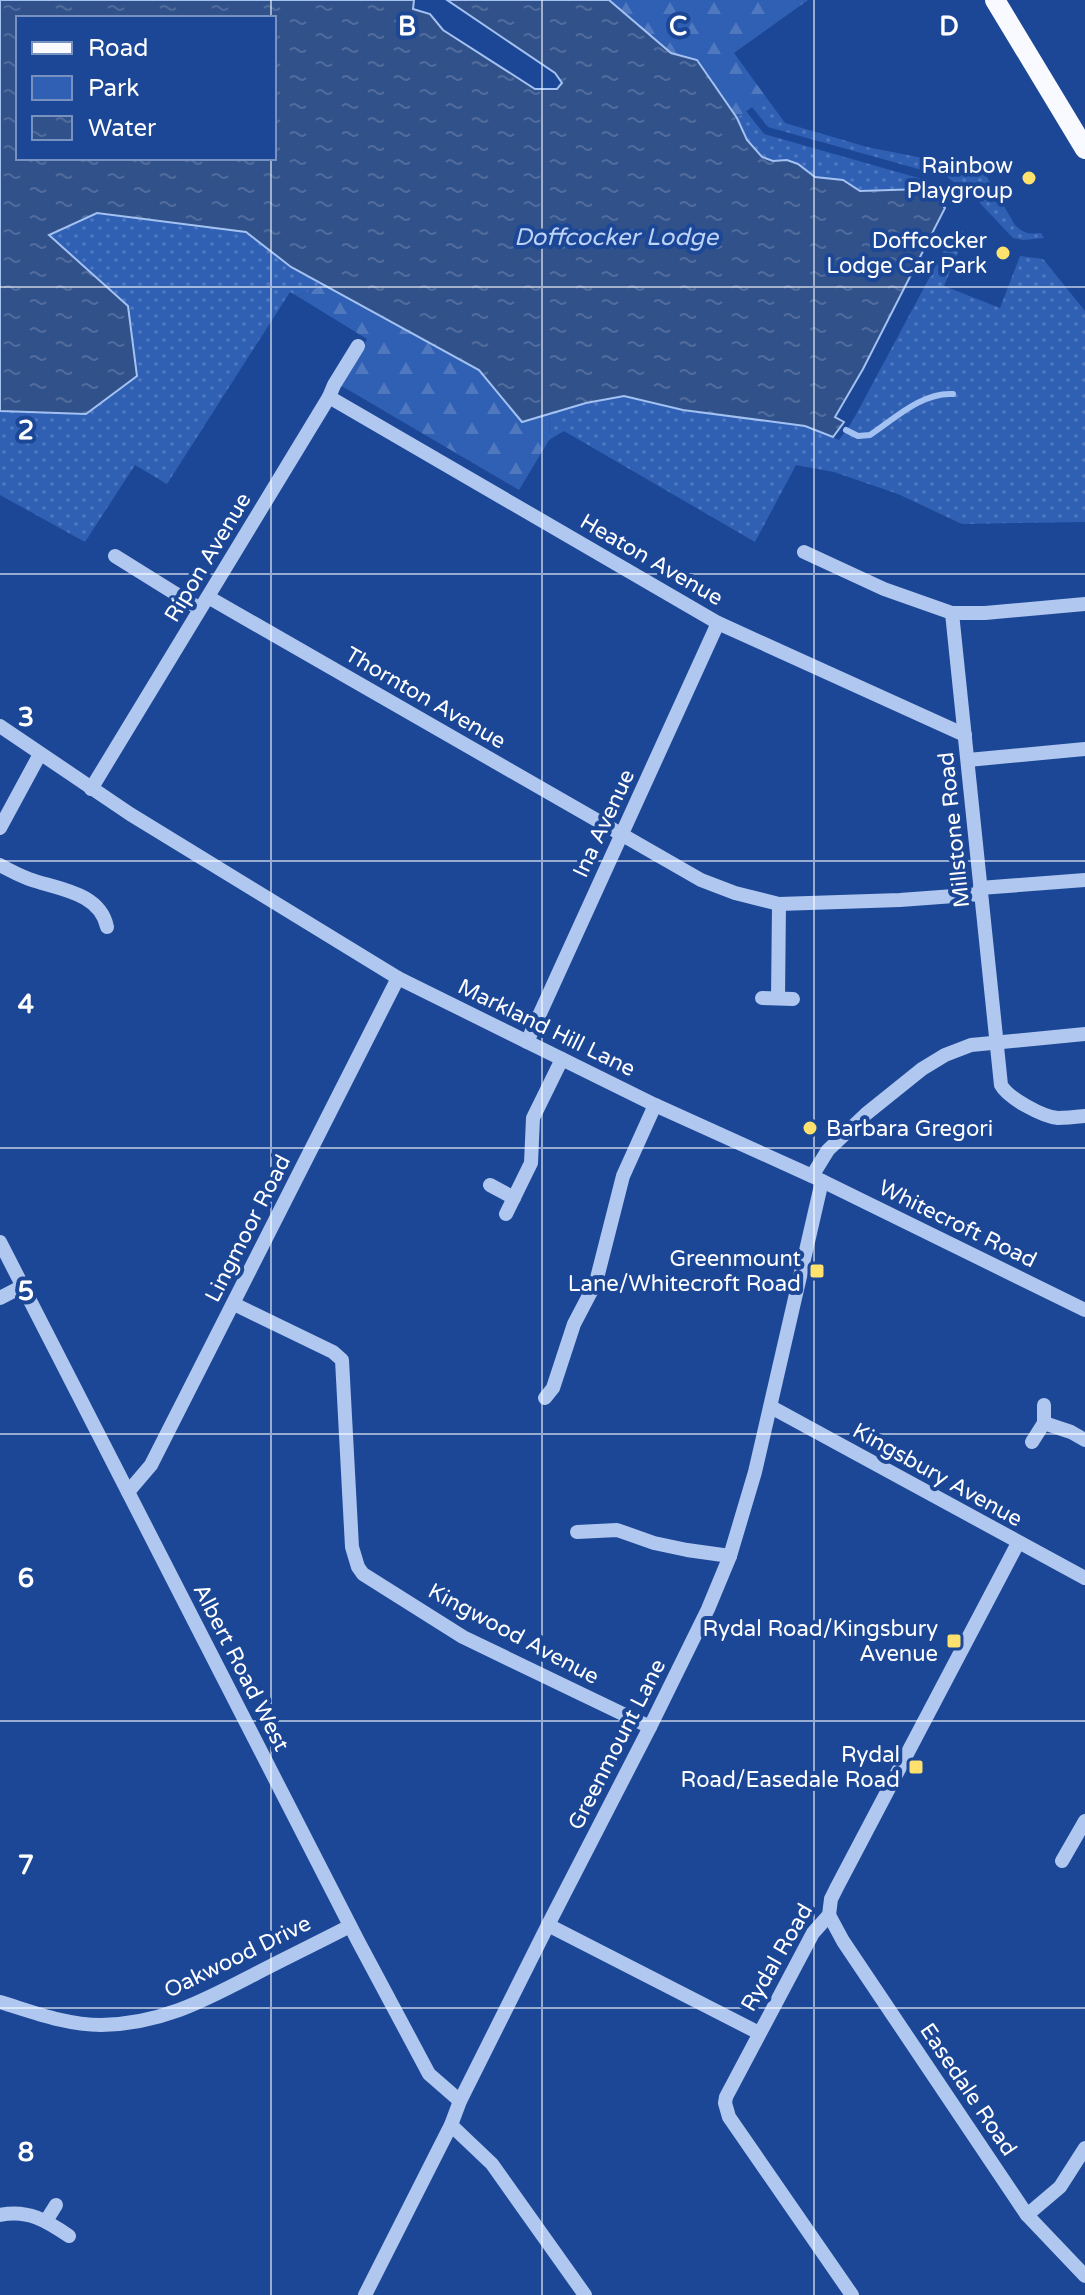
<svg xmlns="http://www.w3.org/2000/svg" width="1085" height="2295" font-family="'Varela Round',sans-serif">
<style>
.green{fill:url(#green-dots)}
.forest{fill:url(#forest-firs)}
.water{fill:url(#water-ripples);stroke:#a3c1f1;stroke-width:2;fill-rule:evenodd}
.lines{fill:none;stroke-linecap:round;stroke-linejoin:round}
.stream{stroke:#a3c1f1;stroke-width:6}
.minor{stroke:#b0c7ef;stroke-width:14}
.major{stroke:#f8faff;stroke-width:20}
.grid{fill:none;stroke:#fff;stroke-width:2;stroke-opacity:0.55}
.poi-dot{fill:#ffe16e;stroke:#1c4796;stroke-width:3}
.labels{text-anchor:middle;stroke-width:8;stroke-linejoin:round;paint-order:stroke}
.poi-label{font-size:22px;fill:#fff;stroke:#1c4796;text-anchor:end}
.street-label{font-size:22px;fill:#fff;stroke:#1c4796}
.water-label{font-size:24px;font-style:italic;fill:#bcd2f6;stroke:#1c4796}
.grid-label{font-size:26px;text-anchor:middle;font-weight:bold;fill:#fff;stroke:#1c4796;stroke-width:8;stroke-linejoin:round;paint-order:stroke}
</style>
<defs>
<pattern id="green-dots" width="8" height="8" patternUnits="userSpaceOnUse" patternTransform="scale(2)"><rect width="8" height="8" fill="#3060b4"/><path d="M2 2h.1M6 6h.1" fill="none" stroke="#4f78bf" stroke-width="1.8" stroke-linecap="round"/></pattern>
<pattern id="forest-firs" width="22" height="20" patternUnits="userSpaceOnUse" patternTransform="scale(2)"><rect width="22" height="20" fill="#3060b4"/><path d="M5 1l3.5 6h-7zM16 11l3.5 6h-7z" fill="#4f78bf"/></pattern>
<pattern id="water-ripples" width="26" height="14" patternUnits="userSpaceOnUse" patternTransform="scale(2)"><rect width="26" height="14" fill="#31518b"/><path d="M2 4q2-2 4 0t4 0M15 11q2-2 4 0t4 0" fill="none" stroke="#506b9c"/></pattern>
</defs>
<rect width="100%" height="100%" fill="#1c4796"/>
<g class="green">
<path d="M766,97L785,123L867,147L958,165L981,167L1015,225C1024,234 1030,234 1041,233L1044,238L1023,240L1013,238L976,199L947,177L768,127L752,107Z"/>
<polygon points="746,111 764,134 929,181 927,191 922,189 860,191 843,180 815,177 798,164 787,160 773,161 762,156 747,140 737,118"/>
<polygon points="97,213 246,232 289,266 324,285 297,296 290,292 167,484 135,465 85,542 0,495 0,411 86,414 128,306 49,235"/>
<polygon points="956,228 966,233 944,286 1000,308 1020,256 1043,259 1085,311 1085,522 962,524 898,494 834,472 796,465 755,542 564,431 549,440 550,414 586,403 624,396 683,410 805,426 839,440 852,422"/>
</g>
<g class="forest">
<polygon points="609,0 808,0 734,53 766,97 737,118 697,60 671,53"/>
<polygon points="324,285 479,370 522,422 550,414 549,440 519,490 340,385 367,339 297,296"/>
</g>
<path class="water" d="M0,0H414L413,9L430,14L443,30L535,89H557L562,83L555,73L447,0H609L671,53L697,60L737,118L747,140L762,157L773,161L787,160L798,164L815,177L843,180L860,191L922,189L931,192L945,208L863,369L835,417L844,422L833,437L805,426L683,410L624,396L586,403L522,422L479,370L291,267L246,232L97,213L49,235L128,306L137,376L86,414L0,411ZM18,18H274V158H18Z"/>
<g class="lines">
<path class="stream" d="M846,430L858,436L870,435C894,419 922,392 953,394"/>
<g class="minor">
<polyline points="329,397 718,623 965,735"/>
<polyline points="804,552 884,589 952,613 985,613 1085,604"/>
<polyline points="115,556 200,609"/>
<polyline points="208,597 701,880 735,893 779,904 900,900 981,894"/>
<path d="M952,613L1001,1085C1008,1098 1043,1117 1058,1118C1067,1118 1076,1117 1085,1116"/>
<polyline points="0,726 130,814 398,978 655,1105 812,1176 1085,1310"/>
<polyline points="968,760 1085,749"/>
<polyline points="91,789 329,397 334,385 358,346"/>
<polyline points="0,828 40,754"/>
<path d="M0,865C9,870 19,875 29,879C57,889 100,892 107,927"/>
<polyline points="980,888 1085,880"/>
<polyline points="762,998 793,999"/>
<polyline points="778,998 779,904"/>
<polyline points="527,1042 718,623"/>
<polyline points="812,1176 828,1150 866,1114 922,1069 945,1055 971,1045 1085,1034"/>
<polyline points="490,1185 514,1198"/>
<polyline points="506,1214 531,1163 533,1118 562,1059"/>
<polyline points="0,1242 358,1941 429,2074 460,2101"/>
<polyline points="0,1298 23,1286"/>
<polyline points="234,1304 333,1352 342,1360 352,1547 358,1567 363,1574 463,1637 650,1727"/>
<polyline points="545,1398 553,1388 574,1324 596,1282 623,1176 655,1105"/>
<polyline points="771,1407 1085,1578"/>
<polyline points="1044,1423 1071,1432 1085,1440"/>
<polyline points="1032,1442 1044,1423 1044,1405"/>
<polyline points="128,1492 151,1465 398,978"/>
<polyline points="577,1532 617,1530 654,1543 687,1550 730,1556"/>
<polyline points="1062,1861 1085,1821"/>
<polyline points="829,1915 843,1941 1027,2215 1085,2276"/>
<polyline points="548,1925 759,2033"/>
<path d="M0,2002C33,2012 66,2025 101,2025C162,2024 205,2000 257,1973C288,1957 319,1942 350,1926"/>
<polyline points="451,2125 492,2164 585,2295"/>
<path d="M0,2215C28,2209 47,2221 69,2236"/>
<polyline points="1027,2215 1060,2187 1085,2148"/>
<polyline points="46,2221 56,2205"/>
<polyline points="365,2295 451,2125 460,2101 548,1925 650,1727 708,1609 730,1556 755,1472 822,1181"/>
<polyline points="852,2295 729,2117 725,2103 726,2097 813,1933 829,1915 831,1899 837,1887 1018,1543"/>
</g>
<polyline class="major" points="995,0 1085,149"/>
</g>
<path class="grid" d="M271,0V18M542,0V2295M814,0V2295M271,158V2295M0,287H1085M0,574H1085M0,861H1085M0,1148H1085M0,1434H1085M0,1721H1085M0,2008H1085"/>
<g class="poi-dot">
<circle cx="1029" cy="178" r="8"/>
<circle cx="1003" cy="253" r="8"/>
<circle cx="810" cy="1128" r="8"/>
<rect x="809" y="1263" width="16" height="16" rx="4"/>
<rect x="946" y="1633" width="16" height="16" rx="4"/>
<rect x="908" y="1759" width="16" height="16" rx="4"/>
</g>
<g class="labels">
<g class="poi-label">
<text x="1013" y="173">Rainbow<tspan x="1013" dy="25">Playgroup</tspan></text>
<text x="987" y="248">Doffcocker<tspan x="987" dy="25">Lodge Car Park</tspan></text>
<text x="826" y="1136" text-anchor="start">Barbara Gregori</text>
<text x="801" y="1266">Greenmount<tspan x="801" dy="25">Lane/Whitecroft Road</tspan></text>
<text x="938" y="1636">Rydal Road/Kingsbury<tspan x="938" dy="25">Avenue</tspan></text>
<text x="900" y="1762">Rydal<tspan x="900" dy="25">Road/Easedale Road</tspan></text>
</g>
<g class="street-label">
<text transform="translate(207 557) rotate(-59)" y="8">Ripon Avenue</text>
<text transform="translate(652 559) rotate(30)" y="8">Heaton Avenue</text>
<text transform="translate(426 697) rotate(30)" y="8">Thornton Avenue</text>
<text transform="translate(603 823) rotate(-65)" y="8">Ina Avenue</text>
<text transform="translate(953 830) rotate(-96)" y="8">Millstone Road</text>
<text transform="translate(547 1027) rotate(26)" y="8">Markland Hill Lane</text>
<text transform="translate(958 1223) rotate(26)" y="8">Whitecroft Road</text>
<text transform="translate(247 1228) rotate(-63)" y="8">Lingmoor Road</text>
<text transform="translate(938 1474) rotate(29)" y="8">Kingsbury Avenue</text>
<text transform="translate(514 1633) rotate(28)" y="8">Kingwood Avenue</text>
<text transform="translate(242 1667) rotate(63)" y="8">Albert Road West</text>
<text transform="translate(616 1744) rotate(-63)" y="8">Greenmount Lane</text>
<text transform="translate(237 1956) rotate(-26)" y="8">Oakwood Drive</text>
<text transform="translate(776 1957) rotate(-60)" y="8">Rydal Road</text>
<text transform="translate(969 2089) rotate(56)" y="8">Easedale Road</text>
</g>
<g class="water-label">
<text x="616" y="245">Doffcocker Lodge</text>
</g>
</g>
<g class="grid-label">
<text x="407" y="35">B</text>
<text x="678" y="35">C</text>
<text x="949" y="35">D</text>
<text x="26" y="439">2</text>
<text x="26" y="726">3</text>
<text x="26" y="1013">4</text>
<text x="26" y="1300">5</text>
<text x="26" y="1587">6</text>
<text x="26" y="1874">7</text>
<text x="26" y="2161">8</text>
</g>
<rect x="16" y="16" width="260" height="144" fill="#1c4796" stroke="#7791c0" stroke-width="2"/>
<rect x="32" y="42" width="40" height="12" fill="#f8faff" stroke="#7791c0" stroke-width="2"/>
<text x="88" y="56" font-size="24" fill="#ffffff">Road</text>
<rect x="32" y="76" width="40" height="24" fill="#3060b4" stroke="#7791c0" stroke-width="2"/>
<text x="88" y="96" font-size="24" fill="#ffffff">Park</text>
<rect x="32" y="116" width="40" height="24" fill="url(#water-ripples)" stroke="#7791c0" stroke-width="2"/>
<text x="88" y="136" font-size="24" fill="#ffffff">Water</text>
</svg>
